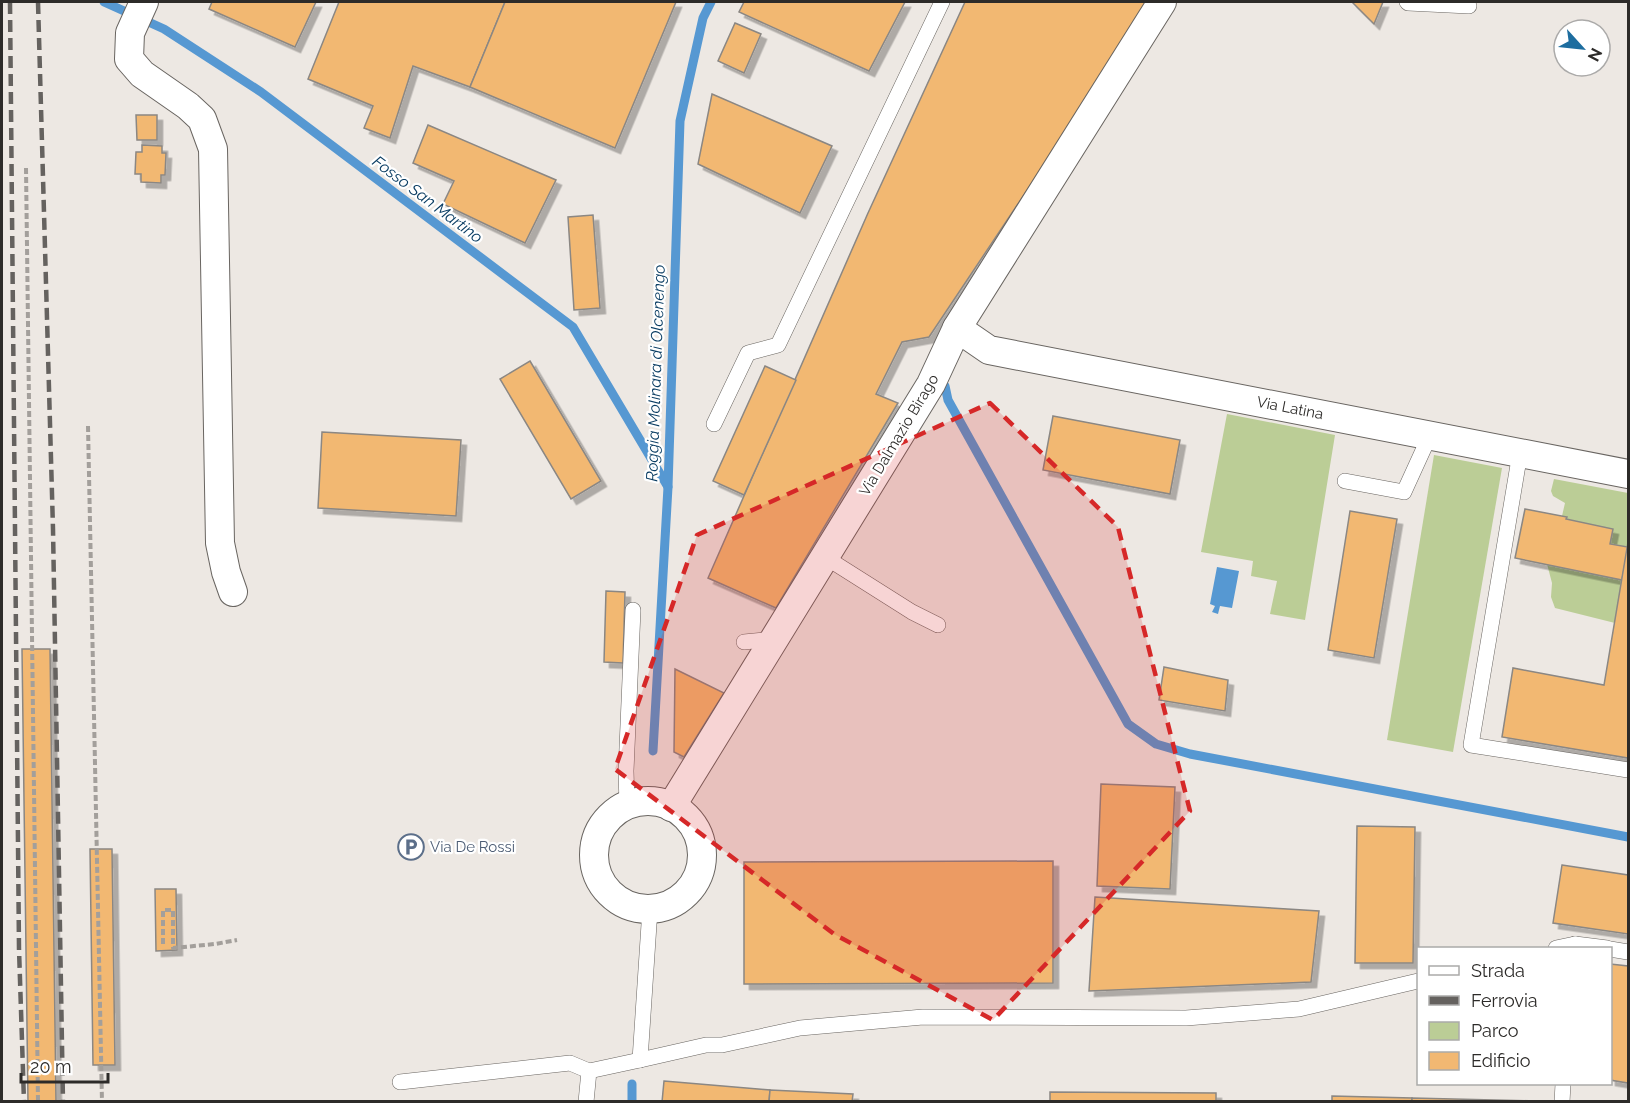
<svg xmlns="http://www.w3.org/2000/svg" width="1630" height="1103" font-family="Raleway,sans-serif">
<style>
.green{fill:#bbcd96}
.water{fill:#5698d2}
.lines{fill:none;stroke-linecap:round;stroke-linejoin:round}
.stream{stroke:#5698d2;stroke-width:9}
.building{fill:#f2b872;stroke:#8b8783;stroke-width:1.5;filter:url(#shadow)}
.lane-casing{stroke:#696561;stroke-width:16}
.street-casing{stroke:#696561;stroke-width:30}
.path{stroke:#a39f9b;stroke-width:4;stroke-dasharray:6 3;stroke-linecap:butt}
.lane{stroke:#fff;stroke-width:15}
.street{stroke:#fff;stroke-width:28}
.rail{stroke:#65625f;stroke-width:4.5;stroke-dasharray:12 6;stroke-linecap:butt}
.marked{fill:#d62828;fill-opacity:0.2;stroke:#d62828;stroke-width:4.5;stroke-dasharray:12 8;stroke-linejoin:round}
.labels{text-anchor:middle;stroke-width:4.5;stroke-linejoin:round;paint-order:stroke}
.street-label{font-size:15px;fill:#2d2b29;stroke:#fff}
.service-label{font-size:15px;fill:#4e5e75;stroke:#fff;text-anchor:start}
.water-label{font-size:16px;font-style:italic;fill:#0a3d63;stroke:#fff}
</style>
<defs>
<filter id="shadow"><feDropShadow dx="5.5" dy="5.5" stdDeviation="0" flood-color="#0004"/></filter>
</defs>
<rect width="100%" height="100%" fill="#ede8e3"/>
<g class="green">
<polygon points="1227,414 1335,435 1305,620 1270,614 1277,581 1251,576 1253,561 1201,552"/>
<polygon points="1434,455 1502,468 1453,752 1387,740"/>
<polygon points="1554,479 1628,493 1628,547 1610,544 1612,529 1566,519 1566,517 1562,516 1565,503 1553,496 1551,491"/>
<polygon points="1547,564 1622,580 1615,623 1555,608 1551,597 1552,583"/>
</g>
<polygon class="water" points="1217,567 1239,571 1232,608 1220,606 1218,614 1212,612 1215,606 1210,604"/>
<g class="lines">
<g class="stream">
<polyline points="104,2 164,29 261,92 573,327 668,487"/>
<polyline points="945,386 948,400 1128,724 1156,744 1190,754 1628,837"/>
<polyline points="653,751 668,487 680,121 703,18 711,2"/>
<polyline points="632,1102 632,1084"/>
</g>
</g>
<g class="building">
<polygon points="212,2 316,2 295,47 209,9"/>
<polygon points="339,2 505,2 470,87 413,66 390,138 364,128 373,106 308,79"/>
<polygon points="505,2 676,2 615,148 470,87"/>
<polygon points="744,2 905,2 869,71 739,12"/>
<polygon points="965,2 1153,2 929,337 902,342 876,394 898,403 776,608 708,578 868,213"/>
<polygon points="1352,2 1383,2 1374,24"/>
<polygon points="735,23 761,34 744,73 718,61"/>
<polygon points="712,94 832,146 800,213 698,164"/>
<polygon points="136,115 157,115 157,140 137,140"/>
<polygon points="428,125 556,180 525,243 443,204 454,181 413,163"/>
<polygon points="142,145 162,146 162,153 166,153 165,175 161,175 161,183 141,182 141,174 135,174 136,152 142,152"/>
<polygon points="593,215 600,308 574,310 568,217"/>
<polygon points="530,361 601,481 571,499 500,379"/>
<polygon points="765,366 796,380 744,495 713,481"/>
<polygon points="1053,416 1180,440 1170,494 1043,470"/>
<polygon points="322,432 461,440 456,516 318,508"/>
<polygon points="1525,509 1567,517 1566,519 1613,529 1610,544 1628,547 1622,580 1515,558"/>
<polygon points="1350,511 1397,519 1374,658 1328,650"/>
<polygon points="1628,542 1628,758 1502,737 1513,668 1604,685"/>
<polygon points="606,591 625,592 623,663 604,662"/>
<polygon points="22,649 50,649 56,1102 28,1102"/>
<polygon points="1164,667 1228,680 1225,711 1159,700"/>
<polygon points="675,669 724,693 684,757 674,752"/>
<polygon points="1101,784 1175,787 1170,889 1097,886"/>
<polygon points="1357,826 1415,827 1413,963 1355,963"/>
<polygon points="90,849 112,849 115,1065 93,1065"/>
<polygon points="1053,861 1053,983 744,984 744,862"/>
<polygon points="1562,865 1628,875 1628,934 1553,923"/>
<polygon points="155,889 176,889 177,950 156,951"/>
<polygon points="1095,897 1319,911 1311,982 1089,991"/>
<polygon points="1610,964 1628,966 1628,1083 1610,1080"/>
<polygon points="664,1081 770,1090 769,1102 662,1102"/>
<polygon points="770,1090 853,1094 852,1102 769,1102"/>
<polygon points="1050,1092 1216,1093 1216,1102 1050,1102"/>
<polygon points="1332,1096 1412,1098 1412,1102 1332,1102"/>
<polygon points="1412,1098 1541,1101 1541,1102 1412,1102"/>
</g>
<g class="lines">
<g class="lane-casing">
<g id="lane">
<polyline points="1407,2 1408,3 1469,6"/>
<polyline points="714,424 748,353 778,345 942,2"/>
<polyline points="1520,453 1471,745 1628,770"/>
<polyline points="1345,481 1404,492 1430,435"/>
<polyline points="825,557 912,612 938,625"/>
<polyline points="744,642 774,639"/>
<polyline points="627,805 626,771 633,610"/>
<polyline points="1556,948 1575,944"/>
<polyline points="1575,948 1575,944 1607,948"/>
<polyline points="1610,949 1628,952"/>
<polyline points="640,1060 706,1045 722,1045 800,1028 923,1017 1186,1018 1299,1009 1418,981"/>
<polyline points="400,1082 570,1063 589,1071"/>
<polyline points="586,1102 589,1071 640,1060 650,909"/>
<polyline points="1562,1102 1563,1084"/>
</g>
</g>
<g class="street-casing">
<g id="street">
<polyline points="144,2 130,33 129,59 142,74 188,106 202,119 213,149 220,543 226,572 233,592"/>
<polyline points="957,328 989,350 1628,474"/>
<circle cx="648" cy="855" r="54"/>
<polyline points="671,807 931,384 957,328 1162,2"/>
</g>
</g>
<g class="path">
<polyline points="26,168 38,1102"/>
<polyline points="88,426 102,1102"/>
<polyline points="163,944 163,910 173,910 173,948 215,944 237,940"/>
</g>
<use href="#lane" class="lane"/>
<use href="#street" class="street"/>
<g class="rail">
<polyline points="10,2 19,949 24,1102"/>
<polyline points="38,2 53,529 63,1102"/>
</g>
</g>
<path class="marked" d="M990,403L1118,527L1190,811L993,1020L834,934L615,769L697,535Z"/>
<defs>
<g id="parking-ring" transform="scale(1.35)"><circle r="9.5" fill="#fff" stroke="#5c6f8a" stroke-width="1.5"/><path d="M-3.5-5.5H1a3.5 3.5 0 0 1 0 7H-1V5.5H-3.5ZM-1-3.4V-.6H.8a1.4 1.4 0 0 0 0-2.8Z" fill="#5c6f8a"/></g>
</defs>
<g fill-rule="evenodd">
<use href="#parking-ring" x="411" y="847"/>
</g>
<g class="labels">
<g class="street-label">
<text transform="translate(1290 408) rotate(11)" y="5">Via Latina</text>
<text transform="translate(899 435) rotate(-59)" y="5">Via Dalmazio Birago</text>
</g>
<g class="service-label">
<text x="430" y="852">Via De Rossi</text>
</g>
<g class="water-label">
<text transform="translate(428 199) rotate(37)" y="6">Fosso San Martino</text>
<text transform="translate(655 373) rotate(-88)" y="6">Roggia Molinara di Olcenengo</text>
</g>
</g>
<rect width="1630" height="1103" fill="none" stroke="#2d2b29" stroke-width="6"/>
<rect x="1417" y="947" width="195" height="138" fill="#ffffff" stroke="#abaaa9" stroke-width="1.5"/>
<rect x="1429" y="966" width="30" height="9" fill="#ffffff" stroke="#abaaa9" stroke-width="1.5"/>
<text x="1471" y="977" font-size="18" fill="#2d2b29">Strada</text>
<rect x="1429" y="996" width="30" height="9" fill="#65625f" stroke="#abaaa9" stroke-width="1.5"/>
<text x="1471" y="1007" font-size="18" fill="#2d2b29">Ferrovia</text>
<rect x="1429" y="1022" width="30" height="18" fill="#bbcd96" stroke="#abaaa9" stroke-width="1.5"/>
<text x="1471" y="1037" font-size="18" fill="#2d2b29">Parco</text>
<rect x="1429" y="1052" width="30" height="18" fill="#f2b872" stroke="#abaaa9" stroke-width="1.5"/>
<text x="1471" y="1067" font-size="18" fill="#2d2b29">Edificio</text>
<g transform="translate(1582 48) rotate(117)"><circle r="28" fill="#ffffff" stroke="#abaaa9" stroke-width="1.5"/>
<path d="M0-4.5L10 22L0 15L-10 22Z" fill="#1d6d9f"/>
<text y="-9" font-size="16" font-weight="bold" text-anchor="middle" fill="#2d2b29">N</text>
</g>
<path d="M21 1073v9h87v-9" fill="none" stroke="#2d2b29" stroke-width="3"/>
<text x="30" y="1073" font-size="18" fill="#2d2b29" stroke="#ffffff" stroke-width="4.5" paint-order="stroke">20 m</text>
</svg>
